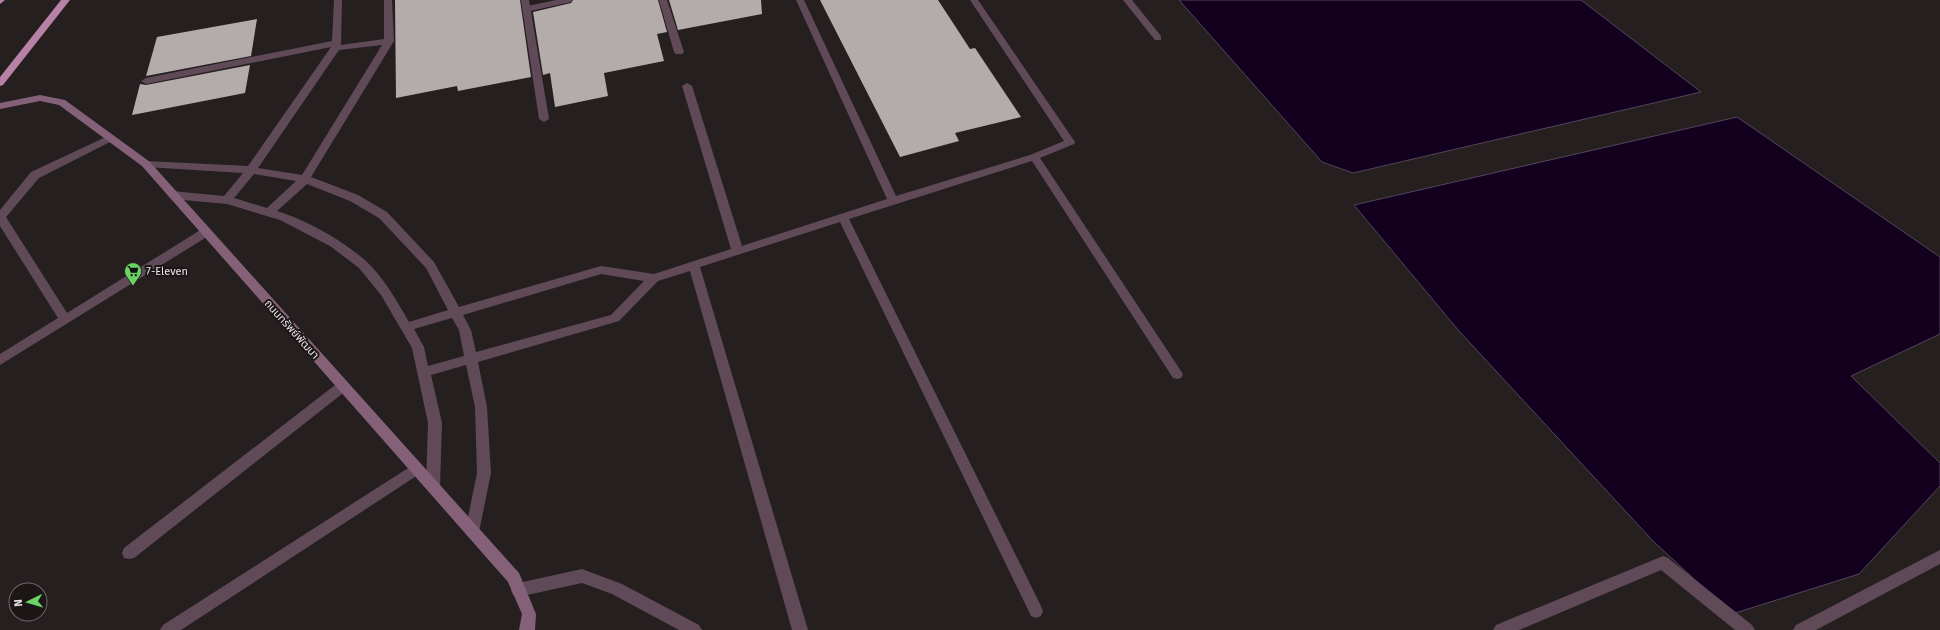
<svg xmlns="http://www.w3.org/2000/svg" width="1940" height="630" font-family="'Fira Sans','Noto Sans Thai',sans-serif">
<style>
.water{fill:#13001f;stroke:#54455b}
.building{fill:#b4acaa}
.lines{fill:none;stroke-linecap:round;stroke-linejoin:round}
.lane{fill:#604a58;fill-rule:evenodd}
.street{fill:#604a58;fill-rule:evenodd}
.secondary{fill:#846178;fill-rule:evenodd}
.highway{fill:#b882a6;fill-rule:evenodd}
.labels{text-anchor:middle;stroke-width:4;stroke-linejoin:round;paint-order:stroke}
.poi-label{font-size:11px;fill:#eae5e6;stroke:#1c1617;text-anchor:start}
.street-label{font-size:11px;fill:#eae5e6;stroke:#1c1617}
</style>
<rect width="100%" height="100%" fill="#251f20"/>
<g class="water">
<polygon points="1179,0 1581,0 1701,92 1353,173 1322,162"/>
<polygon points="1737,117 1940,257 1940,334 1851,376 1940,463 1940,486 1859,574 1732,614 1653,541 1459,331 1354,205"/>
</g>
<g class="building">
<polygon points="395,0 520,0 531,77 458,91 457,86 396,98"/>
<polygon points="573,0 658,0 667,32 657,34 664,61 604,73 608,96 555,107 550,73 543,75 533,12 571,3"/>
<polygon points="669,0 761,0 762,14 678,30"/>
<polygon points="820,0 938,0 970,49 975,48 1021,117 955,133 959,141 900,157"/>
<polygon points="257,19 251,56 146,76 157,37"/>
<polygon points="250,65 245,93 132,115 140,84 146,85"/>
</g>
<g class="lines">
<g class="lane">
<polygon points="556,0 572,0 571,2 526,12 522,9 523,7"/>
<polygon points="110,135 114,136 115,138 114,140 39,178 6,217 67,313 202,229 206,228 212,232 210,235 0,365 0,354 58,318 0,226 0,210 31,172"/>
<polygon points="343,381 347,382 349,386 347,390 134,558 129,559 124,558 122,553 124,548 339,382"/>
<polygon points="416,463 421,465 423,469 421,473 181,630 160,630 163,625"/>
</g>
<g class="street">
<path d="M334,0H342L341,45L384,39V0H392L394,41L311,177L358,195L387,212L434,262L459,307L601,266L654,274L731,249L682,86L687,83L692,86L742,246L887,199L796,0H804L896,196L1030,155L1064,141L970,0H978L1075,142L1074,144L1040,158L1183,374L1181,378L1177,379L1173,378L1032,161L849,219L1041,606L1043,611L1041,616L1036,618L1031,616L840,222L700,267L808,630H792L690,271L658,281L619,321L478,362L487,407L491,473L479,532L477,536L472,538L467,536L465,532L477,473L475,407L466,365L431,375L442,423L440,487L438,491L433,493L428,491L426,487L428,423L412,348L381,295L359,268L330,246L280,220L227,204L172,199L167,195L172,191L224,196L243,173L146,167L141,164L146,161L248,166L331,47L146,84L141,81L146,78L332,41ZM382,45L302,175L258,168L339,50ZM254,174L296,181L267,208L234,198ZM307,184L350,201L379,218L426,268L448,310L409,322C397,301 384,278 367,262C344,241 306,220 277,211ZM601,274L644,281L611,315L476,352L471,330L463,315ZM452,318L459,330L464,356L428,366L424,347L414,329Z"/>
<polygon points="521,0 529,0 549,119 544,122 539,119"/>
<polygon points="659,0 667,0 684,52 682,54 676,54 674,52"/>
<polygon points="1123,0 1132,0 1161,36 1161,40 1155,40"/>
<polygon points="1940,550 1940,564 1816,630 1793,630 1796,625"/>
<polygon points="1663,556 1668,558 1752,625 1755,630 1735,630 1661,570 1519,630 1493,630 1496,625"/>
<polygon points="582,569 622,584 699,625 702,630 679,630 612,594 582,583 518,597 513,595 511,590 513,585 518,583"/>
</g>
<polygon class="secondary" points="40,95 65,100 150,162 519,573 536,614 535,630 519,630 522,614 508,582 142,166 59,105 40,101 0,109 0,103"/>
<g class="highway">
<polygon points="0,0 5,0 0,4"/>
<polygon points="61,0 70,0 3,85 0,86 0,77"/>
</g>
</g>
<defs>
<g id="supermarket-pin" transform="scale(0.9)"><path d="M0 17L-7.5 6A9.5 9.5 0 1 1 7.5 6Z" fill="#6ad363" stroke="#1c1617"/><path d="M-6-5.5h2.5l.6 2H6L4.5 2H-2.5L-4.4-4H-6ZM-1.5 3.2a1.3 1.3 0 1 0 .1 0ZM3 3.2a1.3 1.3 0 1 0 .1 0Z" fill="#111"/></g>
</defs>
<g fill-rule="evenodd">
<use href="#supermarket-pin" x="133" y="271"/>
</g>
<g class="labels">
<g class="poi-label">
<text x="146" y="275">7-Eleven</text>
</g>
<g class="street-label">
<text transform="translate(292 329) rotate(48)" y="4">ถนนทรัพย์พัฒนา</text>
</g>
</g>
<g transform="translate(28 602) rotate(265)"><circle r="19" fill="#1c1617" stroke="#6e696a"/>
<path d="M0-3L7 15L0 10L-7 15Z" fill="#6ad363"/>
<text y="-6" font-size="11" font-weight="bold" text-anchor="middle" fill="#eae5e6">N</text>
</g>
</svg>
